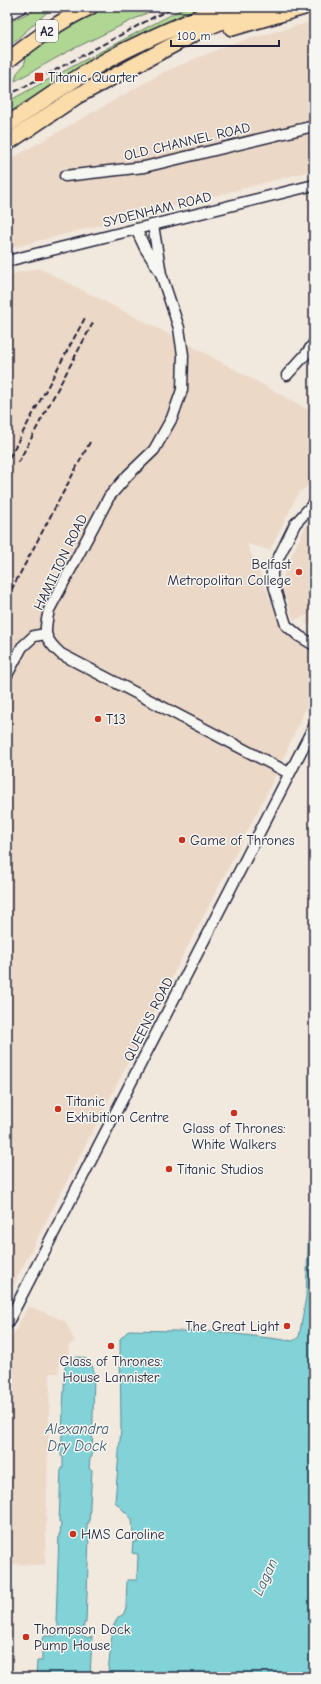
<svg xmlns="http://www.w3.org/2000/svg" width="321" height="1684" font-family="'Comic Neue',sans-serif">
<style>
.built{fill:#ecd8c7}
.green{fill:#afd692;stroke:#687c66}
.water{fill:#81d3d7;stroke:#5b8c99}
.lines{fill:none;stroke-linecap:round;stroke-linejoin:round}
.minor-casing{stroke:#22223b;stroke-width:13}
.highway-casing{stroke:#22223b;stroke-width:18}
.minor{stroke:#f6f6f2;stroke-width:10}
.highway{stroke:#fbddab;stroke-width:15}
.rail{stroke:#22223b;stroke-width:2;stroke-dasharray:6 3;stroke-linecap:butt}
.poi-dot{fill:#c8321e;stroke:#f6f6f2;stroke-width:1.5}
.labels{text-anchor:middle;stroke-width:3;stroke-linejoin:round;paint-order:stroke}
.shield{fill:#f6f6f2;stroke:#626272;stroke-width:1}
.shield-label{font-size:13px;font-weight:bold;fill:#22223b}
.poi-label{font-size:14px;fill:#22223b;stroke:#f6f6f2;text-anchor:start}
.street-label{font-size:14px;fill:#22223b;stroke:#f6f6f2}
.water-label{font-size:15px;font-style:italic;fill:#3e576a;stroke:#f6f6f2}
</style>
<rect width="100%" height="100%" fill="#f1e8de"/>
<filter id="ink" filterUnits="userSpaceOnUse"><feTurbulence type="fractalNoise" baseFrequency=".025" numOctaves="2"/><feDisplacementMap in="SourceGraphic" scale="8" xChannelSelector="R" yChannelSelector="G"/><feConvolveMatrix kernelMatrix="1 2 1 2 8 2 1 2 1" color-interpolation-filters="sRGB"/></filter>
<g filter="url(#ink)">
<g class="built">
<polygon points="314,21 314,170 7,249 7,161 164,72 228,45"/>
<polygon points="39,268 190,345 314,413 314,482 299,492 270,550 247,544 284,632 314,655 314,697 308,709 306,708 268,791 7,1297 7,275"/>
<polygon points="314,513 314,618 309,625 305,622 309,615 294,620 282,587 286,586 283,577 286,568 285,568 308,522"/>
<polygon points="28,1306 65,1321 75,1342 69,1345 68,1356 59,1362 58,1373 50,1373 45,1564 39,1565 7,1564 7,1347"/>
</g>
<g class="green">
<polygon points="41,7 53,7 7,48 7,23"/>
<polygon points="103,7 159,7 67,52 15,81 17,73 24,65 29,48 90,13"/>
<polygon points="186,7 205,7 97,59 94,55"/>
<polygon points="92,56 94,61 7,117 7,102"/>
</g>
<g class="water">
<polygon points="314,1092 314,1677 105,1677 108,1672 113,1627 118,1617 123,1615 126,1608 127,1580 137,1580 138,1554 132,1553 133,1542 137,1542 138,1535 133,1534 132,1519 115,1502 121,1428 120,1339 129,1330 220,1332 293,1341 299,1337 306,1297"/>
<path d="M77,1357C87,1357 93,1363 94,1373L92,1457L90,1458L89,1469L92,1470L89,1523H87V1535H89L86,1623H84L83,1635L87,1638L92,1636L90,1677H36L37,1661H42V1639L45,1636H54L58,1634V1623L56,1622L59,1534H60L61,1523L59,1522L61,1468H63V1457L61,1456L65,1367L69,1361Z"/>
</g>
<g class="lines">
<g class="minor-casing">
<g id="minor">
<polyline points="7,15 22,7"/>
<polyline points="65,176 144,167 314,126"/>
<path d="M153,225L161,274L179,328L183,355L182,390L172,418L154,450L128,475L109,497L49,610C44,633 43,638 61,654L289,773"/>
<polyline points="136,229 145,248 159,270"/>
<polyline points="7,261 314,185"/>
<polyline points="287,375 307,353 314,343"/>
<polyline points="314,503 295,524 272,571 272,579 286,625 299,636 314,645"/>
<polyline points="7,675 22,647 34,636 46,634"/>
<polyline points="7,1324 314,726"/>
</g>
</g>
<g class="highway-casing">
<g id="highway">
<polyline points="232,28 304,7"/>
<path d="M7,61C34,40 59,21 90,7"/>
<path d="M7,125C44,100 80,74 120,53C153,36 188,22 222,7"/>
<polyline points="7,143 77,96 203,29 258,7"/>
</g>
</g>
<use href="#minor" class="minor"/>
<use href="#highway" class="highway"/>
<g class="rail">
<polyline points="7,96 154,17 175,7"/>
<polyline points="9,458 86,316"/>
<polyline points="18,463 94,321"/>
<polyline points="7,598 90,442"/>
</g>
</g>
</g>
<g class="poi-dot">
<rect x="34" y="72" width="10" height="10" rx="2"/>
<circle cx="299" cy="572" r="4"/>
<circle cx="98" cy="719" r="4"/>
<circle cx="182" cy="840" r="4"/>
<circle cx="58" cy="1109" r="4"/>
<circle cx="234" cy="1113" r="4"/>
<circle cx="169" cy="1169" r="4"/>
<circle cx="287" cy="1326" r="4"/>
<circle cx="111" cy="1346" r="4"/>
<circle cx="73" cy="1534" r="4"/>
<circle cx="26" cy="1637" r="4"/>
</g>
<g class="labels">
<rect class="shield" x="36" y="20" width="22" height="22" rx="3"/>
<g class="shield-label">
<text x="47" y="36">A2</text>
</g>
<g class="poi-label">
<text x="48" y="82">Titanic Quarter</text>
<text x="291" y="569" text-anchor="end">Belfast<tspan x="291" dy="16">Metropolitan College</tspan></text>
<text x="106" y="724">T13</text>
<text x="190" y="845">Game of Thrones</text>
<text x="66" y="1106">Titanic<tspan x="66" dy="16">Exhibition Centre</tspan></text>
<text x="234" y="1133" text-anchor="middle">Glass of Thrones:<tspan x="234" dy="16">White Walkers</tspan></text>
<text x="177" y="1174">Titanic Studios</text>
<text x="279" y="1331" text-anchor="end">The Great Light</text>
<text x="111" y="1366" text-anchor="middle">Glass of Thrones:<tspan x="111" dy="16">House Lannister</tspan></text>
<text x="81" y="1539">HMS Caroline</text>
<text x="34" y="1634">Thompson Dock<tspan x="34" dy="16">Pump House</tspan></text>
</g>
<g class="street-label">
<text transform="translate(187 141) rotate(-13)" y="5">OLD CHANNEL ROAD</text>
<text transform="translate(157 209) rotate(-14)" y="5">SYDENHAM ROAD</text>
<text transform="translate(60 562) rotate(-64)" y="5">HAMILTON ROAD</text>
<text transform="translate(148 1019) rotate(-63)" y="5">QUEENS ROAD</text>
</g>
<g class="water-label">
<text x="77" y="1434">Alexandra<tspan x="77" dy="17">Dry Dock</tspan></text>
<text transform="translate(265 1577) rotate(-65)" y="5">Lagan</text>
</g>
</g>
<rect width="321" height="1684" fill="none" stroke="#f6f6f2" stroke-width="24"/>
<rect x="12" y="12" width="297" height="1660" fill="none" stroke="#22223b" stroke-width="1.5" filter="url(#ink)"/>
<path d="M171 40v6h108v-6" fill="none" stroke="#22223b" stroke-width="2"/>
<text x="177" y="40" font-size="12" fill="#22223b" stroke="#f6f6f2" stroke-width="3" paint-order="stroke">100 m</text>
</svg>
